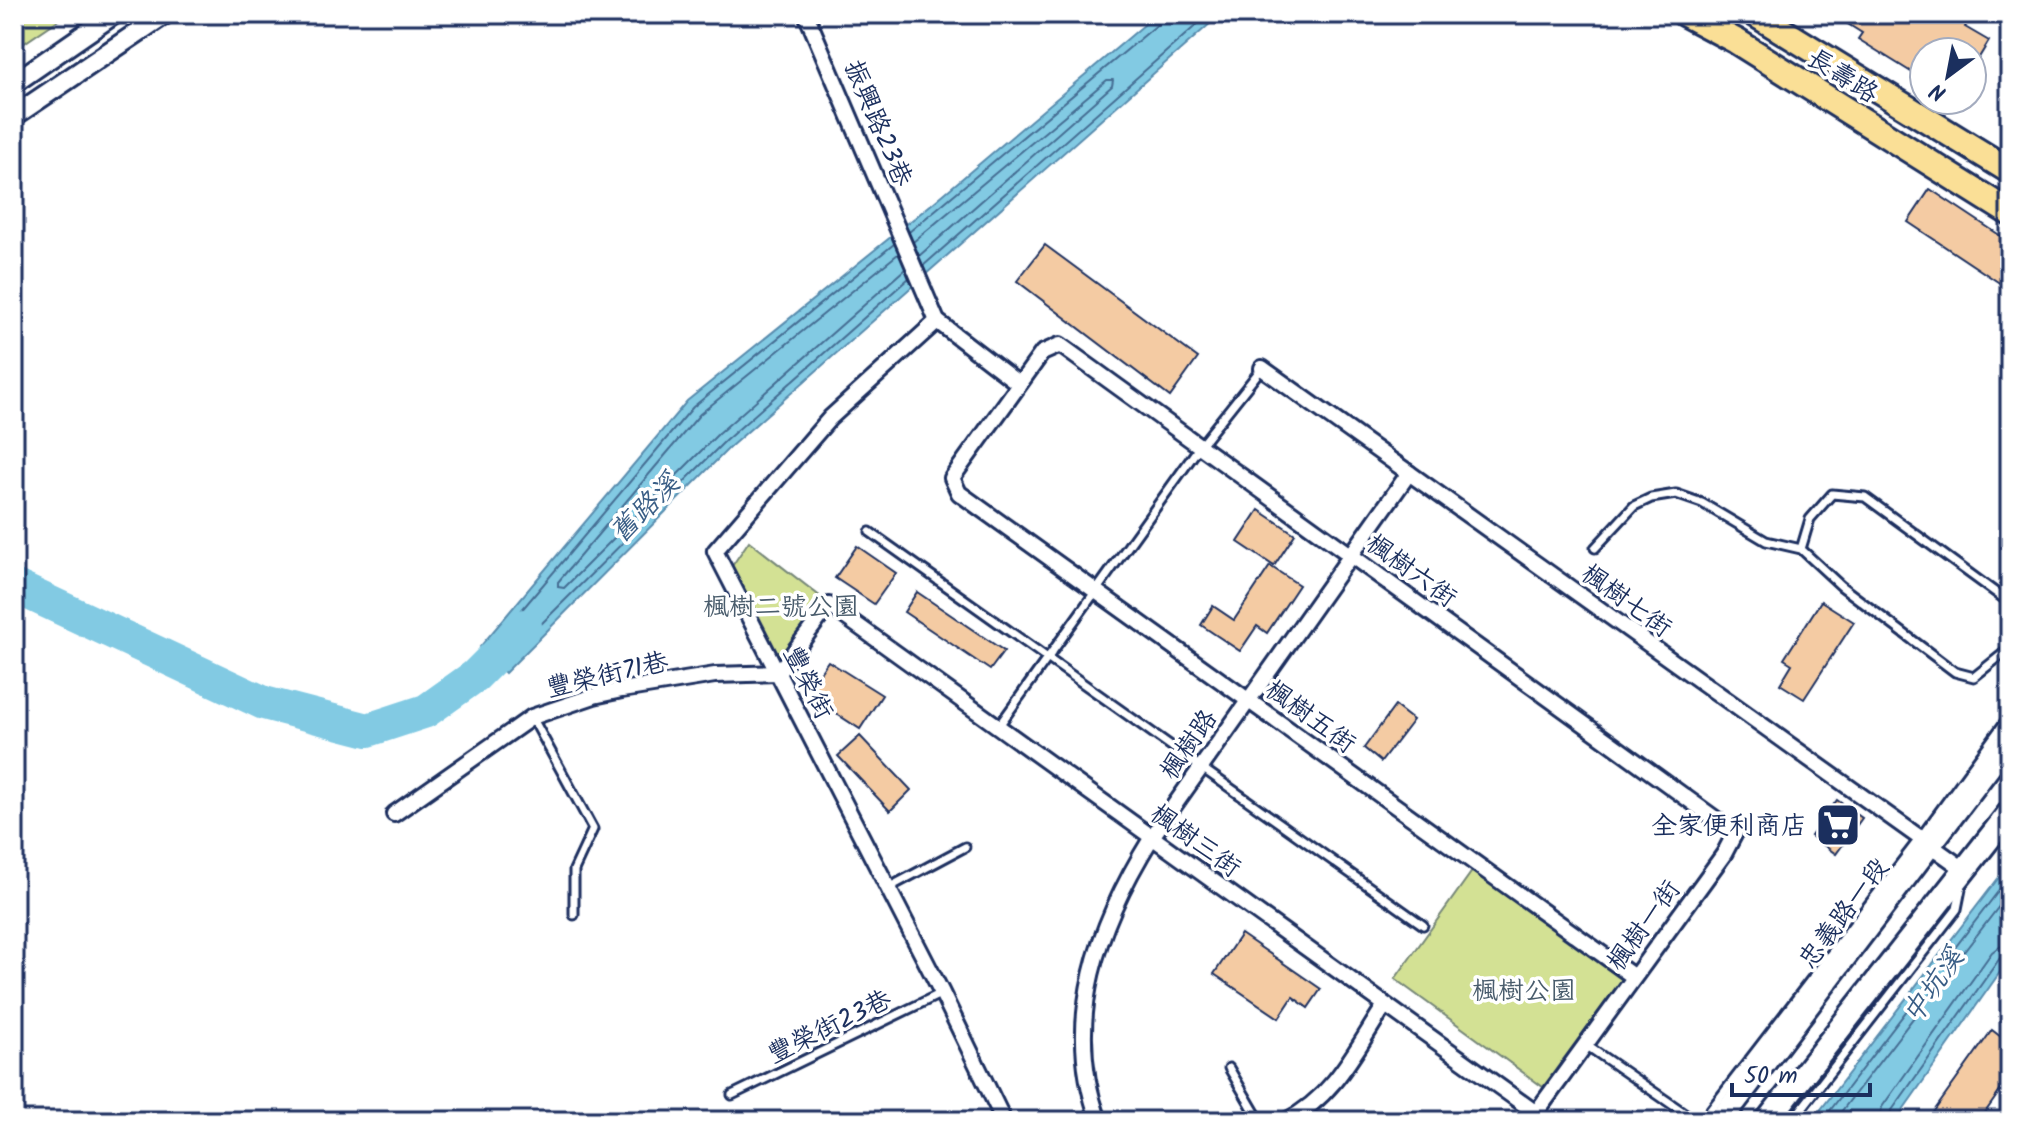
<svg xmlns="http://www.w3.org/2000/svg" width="2024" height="1135" font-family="Kalam,'LXGW WenKai TC',sans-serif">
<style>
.green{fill:#d3e194;stroke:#778879;stroke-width:2}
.water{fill:#82cae3;stroke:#598cae;stroke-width:2}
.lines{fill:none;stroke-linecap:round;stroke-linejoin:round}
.shore{stroke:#446d93;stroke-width:2}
.river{stroke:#82cae3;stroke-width:34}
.building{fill:#f4cba3;stroke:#1b2f5e;stroke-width:2}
.service-casing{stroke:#1b2f5e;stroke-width:13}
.minor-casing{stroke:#1b2f5e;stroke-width:20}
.tertiary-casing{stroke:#1b2f5e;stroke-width:24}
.secondary-casing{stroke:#1b2f5e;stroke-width:28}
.primary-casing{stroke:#1b2f5e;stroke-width:30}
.service{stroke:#fff;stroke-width:7}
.minor{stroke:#fff;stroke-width:14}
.tertiary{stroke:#fff;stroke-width:18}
.secondary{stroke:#fff;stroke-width:22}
.primary{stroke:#fadf96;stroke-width:24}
.labels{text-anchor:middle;stroke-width:7;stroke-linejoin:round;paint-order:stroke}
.street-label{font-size:26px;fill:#1b2f5e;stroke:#fff}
.park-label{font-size:26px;fill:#495c6c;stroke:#fff}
.poi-label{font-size:26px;fill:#1b2f5e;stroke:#fff;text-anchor:end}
.water-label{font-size:28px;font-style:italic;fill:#3a5e86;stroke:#fff}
</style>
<rect width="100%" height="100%" fill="#fff"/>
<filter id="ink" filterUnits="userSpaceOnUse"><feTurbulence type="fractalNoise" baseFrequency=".0125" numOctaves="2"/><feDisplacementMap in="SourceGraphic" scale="16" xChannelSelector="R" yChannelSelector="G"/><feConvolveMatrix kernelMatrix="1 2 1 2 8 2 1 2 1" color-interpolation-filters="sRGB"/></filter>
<g filter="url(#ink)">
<g class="green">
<polygon points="14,14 67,14 14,50"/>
<polygon points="749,541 826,601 775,668 730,569"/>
<polygon points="1473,870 1623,978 1543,1087 1395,979"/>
</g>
<g class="water">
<polygon points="1157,14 1221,14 730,447 505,673 480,647 687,401 933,203"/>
<polygon points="2010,863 2010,958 1895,1121 1812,1121"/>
</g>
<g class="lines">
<g class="shore">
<polyline points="909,232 1158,24 1162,14"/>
<polyline points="913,242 1107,80 1113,80 1112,86 919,256"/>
<polyline points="894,244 693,407 493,644 494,649 503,658 507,658 725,441 909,278"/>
<polyline points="898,254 700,414 558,582 558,587 564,588 718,434 905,269"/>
<polyline points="923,266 1209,14"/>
<polyline points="1822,1121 2010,876"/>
<polyline points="1834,1121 2010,892"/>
<polyline points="1879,1121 1882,1107 1992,952 2000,946 2010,944"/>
<polyline points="1889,1121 1890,1113 2000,958 2010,954"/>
</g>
<polyline class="river" points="14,586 264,703 368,730 426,711 475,676 525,626"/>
</g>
<g class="building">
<polygon points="1832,14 1973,14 1965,27 1989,41 1972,69 1972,52 1924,52 1924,80 1858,39 1862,33"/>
<polygon points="1930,189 2010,242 2010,290 1908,222"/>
<polygon points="1045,245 1198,358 1170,397 1017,281"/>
<polygon points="1259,510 1295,534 1274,566 1238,542"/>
<polygon points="857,546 896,573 874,604 835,578"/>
<polygon points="1270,566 1299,585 1267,633 1257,626 1240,651 1201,625 1213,606 1234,620"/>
<polygon points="917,592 1004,651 990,670 904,612"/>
<polygon points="1821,601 1854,622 1804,699 1780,684 1792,664 1784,659"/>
<polygon points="828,661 882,695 860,729 806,694"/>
<polygon points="1395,706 1413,720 1381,762 1364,748"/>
<polygon points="860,736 911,790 890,811 838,756"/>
<polygon points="1837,800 1862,818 1836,854 1811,836"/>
<polygon points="1241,934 1321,989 1308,1008 1293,997 1279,1018 1214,974"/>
<polygon points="1992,1030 2010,1044 2010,1077 1979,1121 1927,1121"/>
</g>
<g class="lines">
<g class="service-casing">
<g id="service">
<polyline points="870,532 1423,925"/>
<polyline points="1595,548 1634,506 1651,498 1676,494 1702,503 1766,541 1801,549 1841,586 1955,672 1974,677 2004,653 2010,645"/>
<polyline points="1801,549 1810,519 1832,494 1865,497 2010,603"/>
<polyline points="532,717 593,829 574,870 574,915"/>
<polyline points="998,727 1200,446 1262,368"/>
<polyline points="888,888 965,847"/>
<polyline points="1586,1045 1696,1121"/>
<polyline points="1229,1068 1260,1121"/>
<polyline points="732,1095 942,993"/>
<polyline points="1702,1121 1920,838 2010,715"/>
<polyline points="1792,1121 1957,909 1962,884"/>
</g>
</g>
<g class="minor-casing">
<g id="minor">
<polyline points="806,14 937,321 1019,384"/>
<polyline points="937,321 830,418 715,551 942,993 1004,1121"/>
<polyline points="1262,368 1965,870"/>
<polyline points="394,814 532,717 594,696 622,690 715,675 778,673 829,605 1536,1113"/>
<path d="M1099,1121C1062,1020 1098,924 1152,837L1409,473"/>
<path d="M1286,1121C1335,1096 1356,1049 1385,1005"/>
<polyline points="1530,1121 1724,854 1735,833 1060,345 1042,353 952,478 959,493 1634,977"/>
</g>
</g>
<g class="tertiary-casing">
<g id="tertiary">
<polyline points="14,83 114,14"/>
<polyline points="14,116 165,14"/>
</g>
</g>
<g class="secondary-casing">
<g id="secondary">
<polyline points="1720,1121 2010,739"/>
<polyline points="1767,1121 2010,812"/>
</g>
</g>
<g class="primary-casing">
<g id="primary">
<polyline points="1685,14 1736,41 2010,213"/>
<polyline points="1755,14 2010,171"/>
</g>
</g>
<use href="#service" class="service"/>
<use href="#minor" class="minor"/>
<use href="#tertiary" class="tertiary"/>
<use href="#secondary" class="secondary"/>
<use href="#primary" class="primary"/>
</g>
</g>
<defs>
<g id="supermarket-square" transform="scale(2.3)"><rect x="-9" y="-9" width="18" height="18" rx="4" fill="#1b2f5e" stroke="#fff"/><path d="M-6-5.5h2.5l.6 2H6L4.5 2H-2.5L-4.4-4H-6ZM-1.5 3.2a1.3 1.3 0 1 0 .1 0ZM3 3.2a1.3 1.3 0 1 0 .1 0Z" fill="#fff"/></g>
</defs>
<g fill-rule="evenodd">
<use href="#supermarket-square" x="1838" y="825"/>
</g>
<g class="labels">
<g class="street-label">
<text transform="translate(1843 75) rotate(32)" y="9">長壽路</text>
<text transform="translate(879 123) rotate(67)" y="9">振興路23巷</text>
<text transform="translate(1412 570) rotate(36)" y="9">楓樹六街</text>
<text transform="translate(1627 600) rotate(36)" y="9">楓樹七街</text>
<text transform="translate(607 674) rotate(-13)" y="9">豐榮街71巷</text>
<text transform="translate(809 682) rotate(63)" y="9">豐榮街</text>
<text transform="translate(1311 716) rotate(36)" y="9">楓樹五街</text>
<text transform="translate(1188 744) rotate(-55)" y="9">楓樹路</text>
<text transform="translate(1196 840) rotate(36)" y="9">楓樹三街</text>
<text transform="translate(1843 913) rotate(-53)" y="9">忠義路一段</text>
<text transform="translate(1643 925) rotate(-54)" y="9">楓樹一街</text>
<text transform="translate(829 1026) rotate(-26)" y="9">豐榮街23巷</text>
</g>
<g class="park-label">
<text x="781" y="615">楓樹二號公園</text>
<text x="1524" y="999">楓樹公園</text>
</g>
<g class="poi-label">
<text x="1807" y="834">全家便利商店</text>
</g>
<g class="water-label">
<text transform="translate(644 507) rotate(-45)" y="10">舊路溪</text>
<text transform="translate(1932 985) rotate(-55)" y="10">中坑溪</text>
</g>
</g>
<rect width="2024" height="1135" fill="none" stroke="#fff" stroke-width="48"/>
<rect x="24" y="24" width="1976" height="1087" fill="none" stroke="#1b2f5e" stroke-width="3" filter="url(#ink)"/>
<g transform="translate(1948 76) rotate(212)"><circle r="38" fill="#ffffff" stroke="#a4acbf" stroke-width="2"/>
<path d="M0-6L14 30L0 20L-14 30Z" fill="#1b2f5e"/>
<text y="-12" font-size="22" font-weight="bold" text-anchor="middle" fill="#1b2f5e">N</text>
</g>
<path d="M1732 1083v12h138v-12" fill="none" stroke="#1b2f5e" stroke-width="4"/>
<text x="1744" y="1083" font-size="24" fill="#1b2f5e" stroke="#ffffff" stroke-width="6" paint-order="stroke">50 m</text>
</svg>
